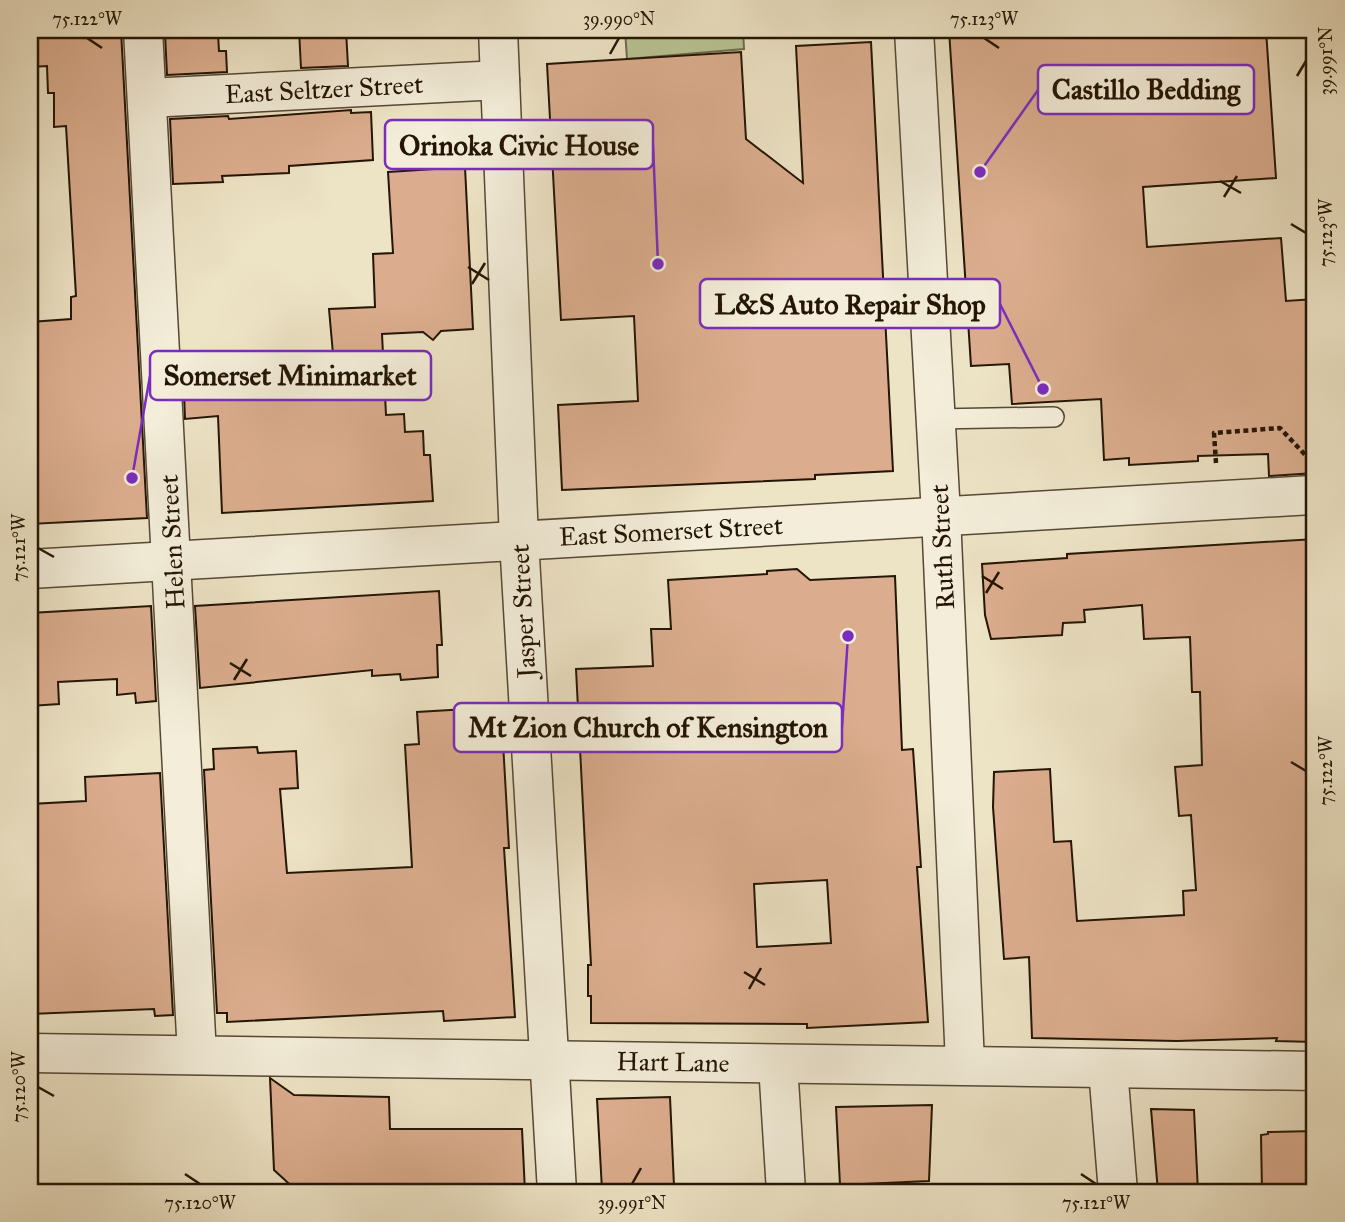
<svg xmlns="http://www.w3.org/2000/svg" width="1345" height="1222" font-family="'IM FELL Great Primer',serif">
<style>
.green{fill:#b9c494;stroke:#6e6c4c;stroke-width:2}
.building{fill:#dbad8e;stroke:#241504;stroke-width:2;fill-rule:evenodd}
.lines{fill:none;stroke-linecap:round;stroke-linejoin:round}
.lane-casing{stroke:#564834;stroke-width:22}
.street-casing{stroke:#564834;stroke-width:41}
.path{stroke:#241504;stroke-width:4.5;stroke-dasharray:5 3.5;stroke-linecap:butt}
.lane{stroke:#f3edd9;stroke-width:19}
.street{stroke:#f3edd9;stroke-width:38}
.ticks{fill:none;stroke:#241504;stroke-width:2.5}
.labels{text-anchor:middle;stroke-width:7;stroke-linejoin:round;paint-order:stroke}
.street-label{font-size:26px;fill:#241504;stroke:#f3edd9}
.leader{fill:none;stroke:#7b2cbf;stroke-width:2.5}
.callout-dot{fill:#7b2cbf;stroke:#f3edd9;stroke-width:2.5}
.callout{fill:#f3edd9;stroke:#7b2cbf;stroke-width:2.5}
.callout-label{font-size:28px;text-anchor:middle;font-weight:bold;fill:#241504}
.neatline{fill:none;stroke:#241504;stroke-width:2.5}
.ticks-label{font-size:18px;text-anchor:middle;fill:#241504}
</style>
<rect width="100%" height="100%" fill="#ede3c5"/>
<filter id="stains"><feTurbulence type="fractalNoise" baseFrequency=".00286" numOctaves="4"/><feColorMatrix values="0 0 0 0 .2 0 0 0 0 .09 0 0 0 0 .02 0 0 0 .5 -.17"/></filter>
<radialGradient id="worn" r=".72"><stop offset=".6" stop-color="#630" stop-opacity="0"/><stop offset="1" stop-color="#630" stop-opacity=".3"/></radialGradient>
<polygon class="green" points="625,30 743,30 744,49 627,59"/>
<g class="building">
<polygon points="30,30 121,30 147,518 30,524 30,322 71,319 71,297 76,296 66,126 54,127 54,93 48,93 47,66 30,67"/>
<polygon points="299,30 346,30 348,66 301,68"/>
<polygon points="949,30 996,30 996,36 1064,33 1063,30 1266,30 1276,178 1143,187 1147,247 1281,238 1286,301 1315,299 1315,473 1269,476 1268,454 1198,456 1198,461 1129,465 1129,458 1104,460 1101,399 1012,404 1009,364 971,366"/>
<polygon points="211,31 218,34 219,51 226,51 227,72 167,75 165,33"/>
<polygon points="871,42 893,471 815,475 815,479 562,490 558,405 638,401 634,316 561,320 547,64 741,52 746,139 803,183 796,46"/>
<polygon points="351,110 351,113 371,112 373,160 289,166 289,173 222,176 223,182 173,184 170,119 228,116 229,119"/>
<polygon points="465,167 473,329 441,331 433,340 423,332 382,334 386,415 404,414 405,432 423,431 424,455 430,455 433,501 222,513 218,416 185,419 183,369 277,362 277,357 333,354 329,309 375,307 373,254 393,253 388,172"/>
<polygon points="1315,539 1315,1042 1276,1041 1277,1038 1177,1041 1032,1038 1029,957 1004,959 993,807 994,772 1050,769 1054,842 1071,841 1077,921 1184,915 1183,891 1196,890 1191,815 1179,816 1175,767 1202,765 1200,692 1192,692 1190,637 1144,639 1142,605 1084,610 1085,622 1063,623 1062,635 991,639 985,615 982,564 1067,558 1067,554"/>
<path d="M797,569L810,580L895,576L902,750L913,749L921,867H917L928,1022L807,1028V1024L591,1023V996H588V965H591L576,669L653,666L651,629H671L668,580L767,574V571ZM827,880L831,943L757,947L754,884Z"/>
<polygon points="439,591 442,645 437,645 438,677 401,680 400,674 372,676 372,670 200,688 195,606"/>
<polygon points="151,606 156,701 136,703 135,693 117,695 117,679 58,682 59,704 30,706 30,613"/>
<polygon points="501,707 509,848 504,848 515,1017 444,1021 443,1011 227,1022 227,1013 217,1013 204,770 214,769 213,749 257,747 258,753 296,751 298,788 280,789 287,873 412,867 405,745 419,744 417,712"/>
<polygon points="160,773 173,1015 155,1016 154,1009 30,1014 30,927 33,927 30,804 86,801 85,777"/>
<polygon points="270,1078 294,1095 389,1097 390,1129 522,1129 525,1192 298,1192 274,1170"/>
<polygon points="670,1097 674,1186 602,1190 597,1099"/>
<polygon points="932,1105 929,1181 840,1185 836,1107"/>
<polygon points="1151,1109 1194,1110 1198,1192 1158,1192"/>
<polygon points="1315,1131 1315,1192 1262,1192 1261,1135 1268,1134 1268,1132"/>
</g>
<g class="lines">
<g class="lane-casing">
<polyline id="lane" points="935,419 1054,417"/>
</g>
<g class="street-casing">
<g id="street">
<polyline points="143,30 197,1055"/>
<polyline points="498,30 519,540 557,1192"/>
<polyline points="914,30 941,515 965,1064"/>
<polyline points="148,98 500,80"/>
<polyline points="30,569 1312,495"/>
<polyline points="30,1053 1315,1071"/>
<polyline points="778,1064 786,1192"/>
<polyline points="1108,1069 1118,1192"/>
</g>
</g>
<polyline class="path" points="1216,463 1214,433 1280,428 1309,459"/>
<use href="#lane" class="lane"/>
<use href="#street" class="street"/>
</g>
<path class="ticks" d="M87,38L102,48M984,38L999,48M610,54L619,38M1297,76L1306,61M1220,181L1241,193M1224,197L1237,176M1291,224L1306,233M468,267L489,280M472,284L485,263M38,548L54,557M982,576L1003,589M986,593L999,572M230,663L251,676M234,680L247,659M1291,762L1306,771M744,972L765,985M749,989L761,968M38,1087L54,1096M185,1174L200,1184M1081,1174L1096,1184M632,1184L641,1168"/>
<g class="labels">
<g class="street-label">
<text transform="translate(324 89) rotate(-3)" y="9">East Seltzer Street</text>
<text transform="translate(671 531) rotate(-3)" y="9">East Somerset Street</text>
<text transform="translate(172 542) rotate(-93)" y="9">Helen Street</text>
<text transform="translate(942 547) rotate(-93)" y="9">Ruth Street</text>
<text transform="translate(523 611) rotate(-93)" y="9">Jasper Street</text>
<text transform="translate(673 1062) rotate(1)" y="9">Hart Lane</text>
</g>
</g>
<path class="leader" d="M980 172L1038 90M658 264L653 145M1043 389L1000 304M132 478L150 376M848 636L842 727"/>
<g class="callout-dot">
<circle cx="980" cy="172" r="7"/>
<circle cx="658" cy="264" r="7"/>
<circle cx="1043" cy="389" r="7"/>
<circle cx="132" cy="478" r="7"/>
<circle cx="848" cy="636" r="7"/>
</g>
<g class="callout">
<rect x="1038" y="65" width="216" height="49" rx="7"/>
<rect x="385" y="120" width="268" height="49" rx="7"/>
<rect x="700" y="279" width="300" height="49" rx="7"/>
<rect x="150" y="351" width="281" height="49" rx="7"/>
<rect x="454" y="703" width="388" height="49" rx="7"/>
</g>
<g class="callout-label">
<text x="1146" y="99">Castillo Bedding</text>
<text x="519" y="155">Orinoka Civic House</text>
<text x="850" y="314">L&amp;S Auto Repair Shop</text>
<text x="290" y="385">Somerset Minimarket</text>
<text x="648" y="737">Mt Zion Church of Kensington</text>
</g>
<rect width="1345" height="1222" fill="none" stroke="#ede3c5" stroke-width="77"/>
<rect x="38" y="38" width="1268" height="1146" class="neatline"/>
<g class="ticks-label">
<text x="87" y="25">75.122°W</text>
<text x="619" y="25">39.990°N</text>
<text x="984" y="25">75.123°W</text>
<text transform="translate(1326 61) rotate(-90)" y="6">39.991°N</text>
<text transform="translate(1326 233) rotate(-90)" y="6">75.123°W</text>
<text transform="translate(19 548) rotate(-90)" y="6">75.121°W</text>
<text transform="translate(1326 771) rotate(-90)" y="6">75.122°W</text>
<text transform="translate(19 1087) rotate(-90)" y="6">75.120°W</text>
<text x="200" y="1209">75.120°W</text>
<text x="632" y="1209">39.991°N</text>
<text x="1096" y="1209">75.121°W</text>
</g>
<rect width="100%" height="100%" filter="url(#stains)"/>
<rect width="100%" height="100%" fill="url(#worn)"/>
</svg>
